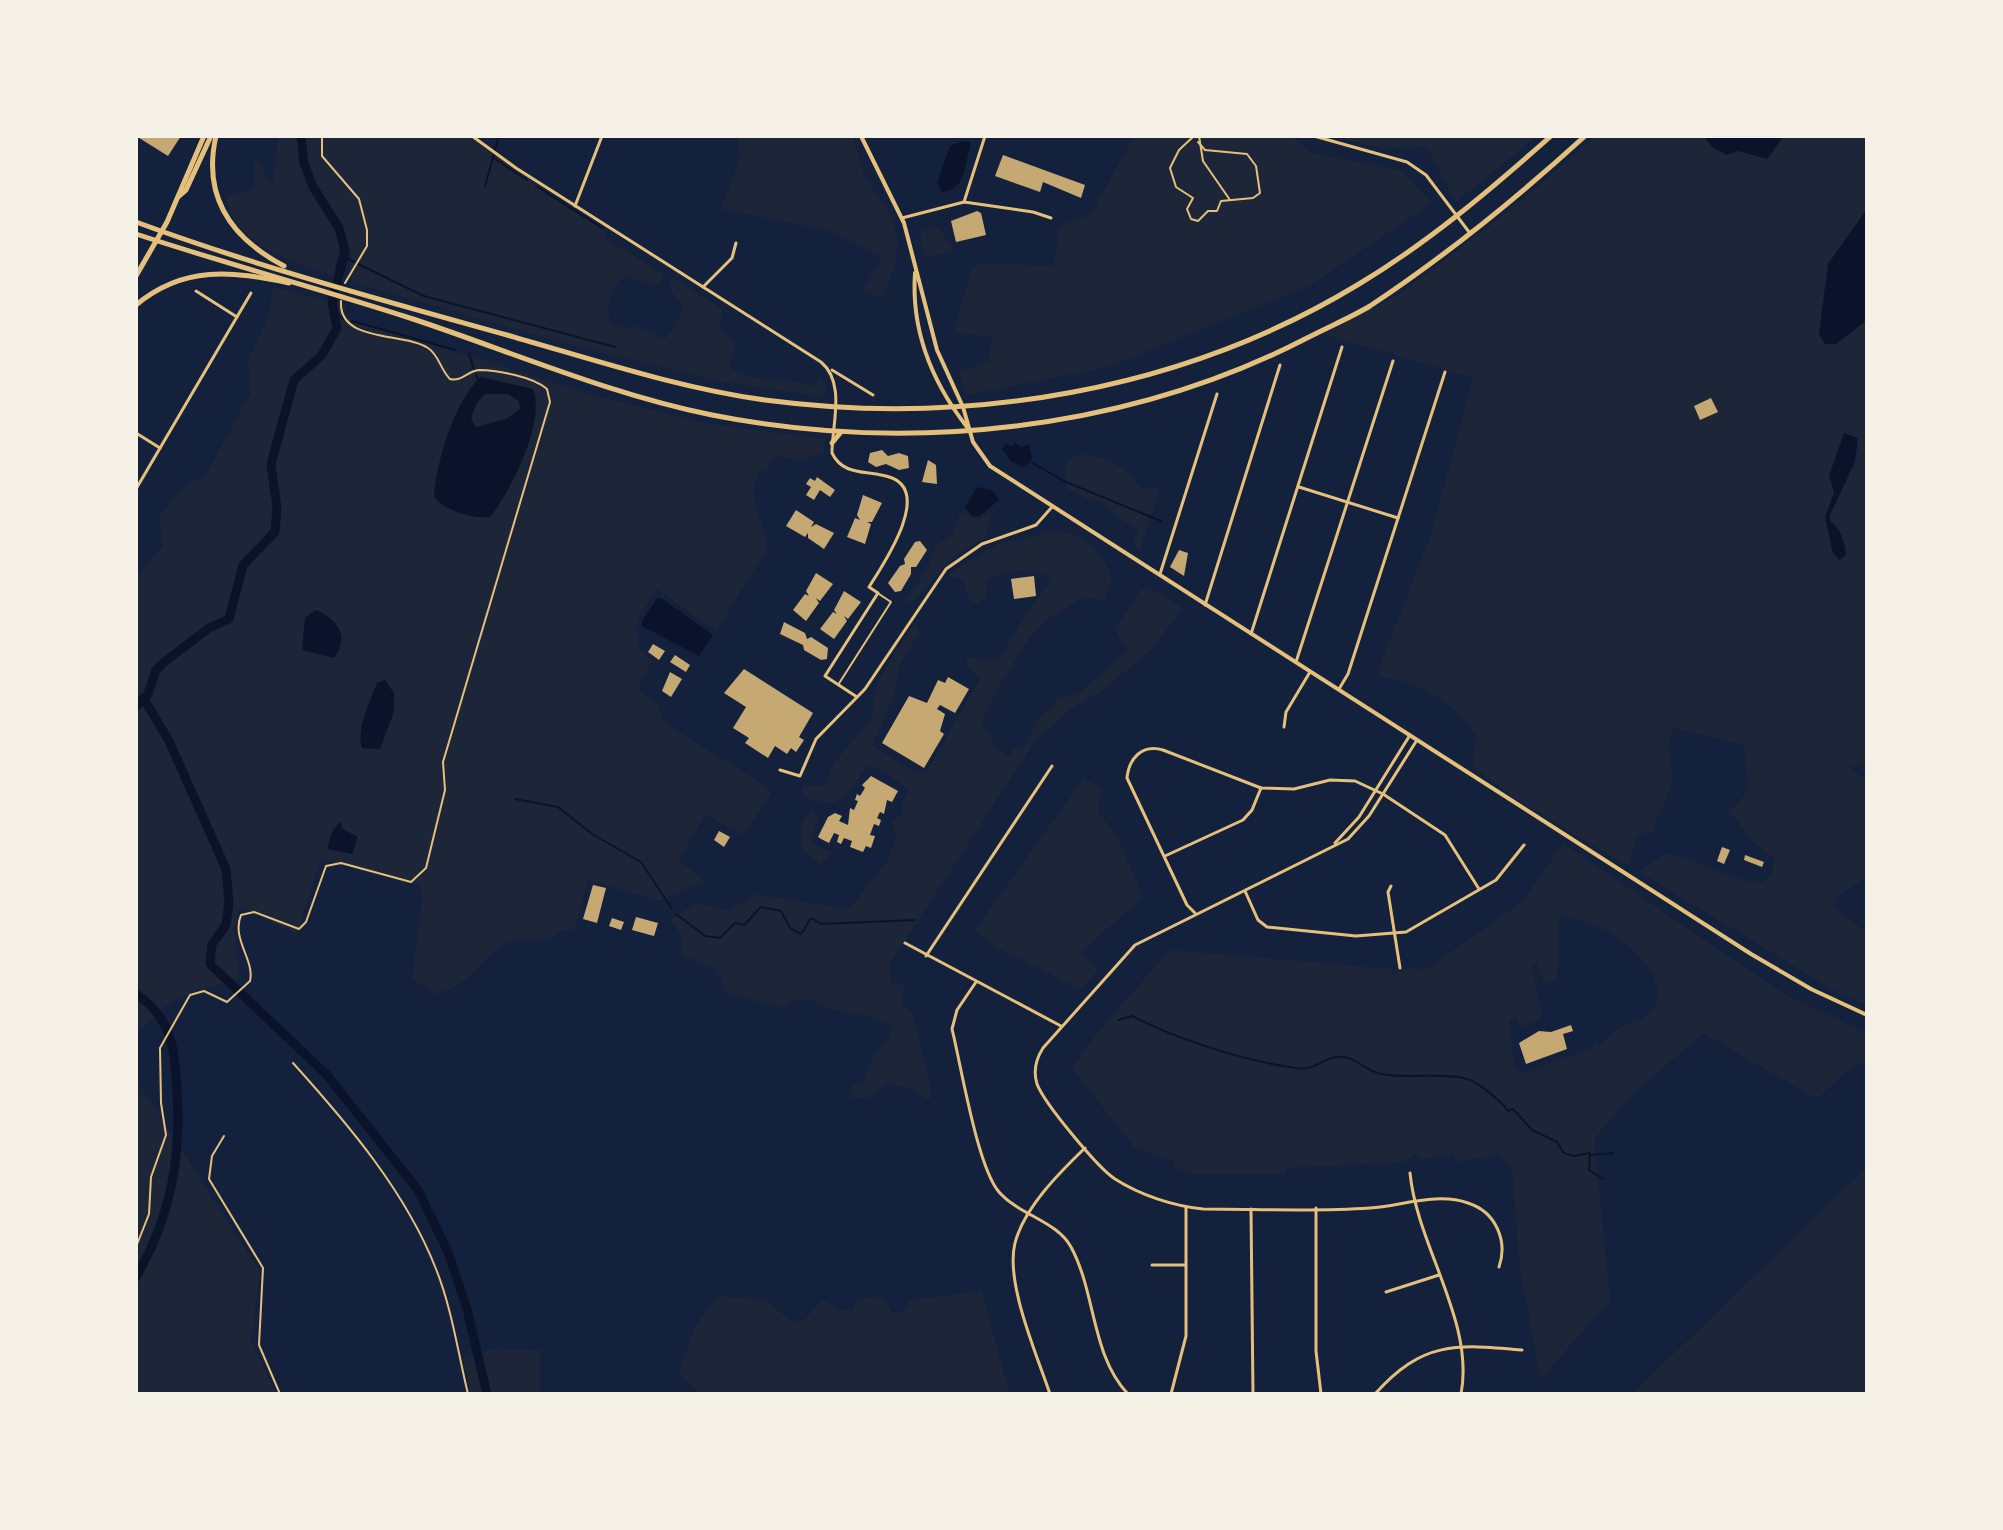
<svg xmlns="http://www.w3.org/2000/svg" width="2003" height="1530" font-family="Raleway,sans-serif">
<style>
.green{fill:#1d2539;fill-rule:evenodd}
.water{fill:#0b132b;fill-rule:evenodd}
.lines{fill:none;stroke-linecap:round;stroke-linejoin:round}
.stream{stroke:#0b132b;stroke-width:2}
.river{stroke:#0b132b;stroke-width:9}
.building{fill:#c6a872}
.path{stroke:#e5c07b;stroke-width:2}
.service{stroke:#e5c07b;stroke-width:2}
.minor{stroke:#e5c07b;stroke-width:3}
.tertiary{stroke:#e5c07b;stroke-width:4}
.primary{stroke:#e5c07b;stroke-width:5}
</style>
<rect width="100%" height="100%" fill="#14213d"/>
<g class="green">
<path d="M279,136H468L606,232L604,238L664,274L657,286L625,276C609,288 606,304 610,323L626,329L634,326L665,339L675,328L684,307L669,288L673,278L723,310L720,326L735,343L729,367C760,388 782,374 812,387L821,379L827,387L824,397L713,380L556,341L352,282L349,269L352,251L339,246L334,276C296,263 232,244 226,198L255,187V154L269,181L273,183Z"/>
<polygon points="738,136 852,136 865,177 890,215 898,239 895,264 882,299 863,290 882,257 828,230 721,209 740,159"/>
<path d="M1134,136H1292L1310,153L1402,171L1432,203L1310,285L1109,367L967,395L959,372L988,361L992,337L954,332L971,270L979,263L1052,266C1066,233 1043,223 1089,218Z"/>
<polygon points="1331,136 1537,136 1456,202 1426,146 1385,149"/>
<path d="M1596,136H1867V764L1848,766L1867,781V877L1839,895L1834,907L1867,933V1005L1840,994L1638,871L1668,853L1752,883L1763,882L1772,872L1775,859L1749,839L1735,817L1728,813L1749,790L1744,745L1674,728L1668,743L1673,781L1652,832L1638,834L1628,864H1624L1519,801L1472,766L1477,736C1453,702 1421,681 1380,677L1379,668L1431,535L1473,378L1323,334L1398,295L1508,212Z"/>
<polygon points="938,227 954,251 924,257 920,232"/>
<path d="M273,287L347,307L344,317L594,395L593,399L601,397L698,422L824,439V452L804,460L775,456L766,470L758,472L753,494L768,548L716,631L657,589L636,622L639,649L652,662L637,689L658,705L663,722L758,781L771,793L744,835L705,815L679,860L704,881L659,901L588,880L575,929L561,931L550,940C475,931 494,979 436,994L412,979L423,895L418,885L320,859L297,934L241,907L234,929L239,980C184,995 173,993 136,1036V577L163,546L159,517L179,491L207,473L251,392L248,362L269,315Z"/>
<path d="M1080,454C1103,456 1130,467 1141,489L1160,487L1140,550L1132,544L1139,530L1116,516L1104,502L1090,501L1066,488L1067,462Z"/>
<polygon points="961,511 977,520 991,512 985,538 955,555 912,603 906,601 930,564 936,545 951,537"/>
<path d="M1053,531C1085,534 1106,552 1112,582L1103,601L1085,597L1048,618L1031,635L998,688L981,724L993,737L992,744L1009,757L1014,747H1024C1033,736 1034,715 1049,711L1057,698L1078,694L1128,651L1115,630L1140,591L1147,586L1183,608L1151,650L1100,692L1071,709L1035,741L889,965L892,984H904L902,1004L912,1012L932,1093L930,1099H924L915,1089L887,1083L868,1098H849L854,1084L862,1083C867,1075 868,1066 873,1058C880,1045 890,1045 893,1025C869,1013 827,1013 810,999L794,1000L784,1008L728,994L715,968L681,955V935L670,919L698,903L730,911L755,894L848,909L853,905L887,861L897,837L892,822L903,813L902,803L909,790L885,772L867,766L847,795L833,803L811,800L803,795V786H824L835,762L872,718L877,683L911,628L916,626L920,632L898,668L896,690L872,745L917,774L927,771L980,679L967,666V658L997,661C1017,633 1030,602 1053,580C1035,566 1008,569 988,579L986,598L977,604L970,600L962,578H950L949,574L998,544Z"/>
<polygon points="1084,778 1101,788 1098,811 1118,838 1143,897 1081,952 1098,970 1081,989 994,946 975,930"/>
<path d="M813,810L819,816L811,836L813,844L832,852L821,864L803,850C799,835 800,820 813,810Z"/>
<path d="M1563,844L1786,995L1862,1031L1867,1034V1060L1841,1076L1817,1099L1703,1033L1630,1097L1594,1139L1610,1300L1541,1379L1520,1270L1512,1167L1498,1155L1455,1162V1154L1422,1159L1414,1153L1413,1158L1404,1159V1162L1286,1168L1285,1174H1193L1174,1168L1175,1162L1134,1147L1072,1068L1082,1057L1080,1054L1115,1013L1121,1014L1117,1010L1170,950L1392,969V975L1414,966V970L1430,967L1523,901ZM1564,915C1578,920 1593,923 1606,930C1631,942 1682,991 1645,1017C1637,1023 1625,1024 1616,1030C1609,1034 1607,1042 1598,1046L1596,1039L1595,1047L1527,1072L1514,1068L1509,1020L1515,1017L1521,1027L1542,1017L1532,968L1536,962L1545,985L1557,979L1559,921Z"/>
<polygon points="136,1079 260,1272 251,1342 276,1394 136,1394"/>
<polygon points="1867,1167 1867,1394 1632,1394"/>
<polygon points="982,1291 1009,1394 701,1394 678,1373 696,1325 718,1296 765,1300 791,1321 803,1321 823,1300 844,1311 853,1310 857,1300 872,1297 886,1301 893,1314 906,1310 910,1300"/>
<polygon points="493,1349 540,1350 540,1394 471,1394 463,1359"/>
</g>
<g class="water">
<polygon points="1704,136 1783,136 1783,137 1767,159 1738,151 1727,155 1712,147"/>
<path d="M964,141L970,142V147C964,166 966,190 942,192L937,183L950,146Z"/>
<polygon points="1867,209 1867,320 1836,344 1825,344 1819,334 1828,264"/>
<path d="M481,377L533,389C546,421 511,491 490,517C473,519 445,511 434,497C436,463 455,399 481,377ZM485,394H507L519,401L520,409L506,419L476,427L471,418L477,403Z"/>
<path d="M1844,433L1858,438L1855,462L1830,515V521C1841,529 1845,542 1846,555L1840,560L1833,554L1825,517L1834,493L1829,476Z"/>
<polygon points="1015,443 1021,447 1029,444 1032,458 1029,463 1022,467 1011,461 1002,449 1005,444 1012,446"/>
<polygon points="977,487 992,490 999,500 980,516 972,516 965,507"/>
<polygon points="657,598 661,598 713,635 699,656 642,626 642,621"/>
<path d="M316,610C338,619 350,637 334,658L302,650L305,618Z"/>
<path d="M385,680L394,693V712L380,749L362,748C356,728 370,702 377,683Z"/>
<polygon points="340,821 343,829 358,837 352,854 327,849 332,832"/>
</g>
<g class="lines">
<g class="stream">
<polyline points="492,157 527,180"/>
<polyline points="485,186 499,136"/>
<polyline points="536,186 602,228"/>
<polyline points="344,257 424,296 615,347"/>
<polyline points="334,312 344,319"/>
<polyline points="352,321 455,350"/>
<polyline points="469,354 474,369"/>
<polyline points="476,375 478,379"/>
<polyline points="1029,461 1066,482 1161,521"/>
<polyline points="515,799 558,807 592,834 641,862 672,909"/>
<polyline points="676,914 705,936 720,938 735,923 744,925 761,907 781,911 791,929 801,934 811,918 821,924 915,920"/>
<path d="M1118,1020L1132,1016C1179,1040 1244,1061 1296,1068C1313,1071 1321,1060 1336,1057C1353,1054 1365,1071 1381,1074C1406,1079 1446,1072 1467,1079C1478,1082 1501,1101 1508,1111L1513,1109L1532,1130L1557,1142L1564,1153L1574,1156L1590,1153L1589,1170L1603,1179"/>
<polyline points="1591,1155 1613,1153"/>
</g>
<g class="river">
<polyline points="144,699 169,741 226,869 229,902 226,925 212,944 210,964 327,1075 418,1190 448,1252 467,1309 487,1394"/>
<polyline points="136,706 148,694 156,670 163,663 209,628 229,619 243,565 275,532 277,508 271,464 294,380 322,355 337,328 332,302 345,251 339,228 313,187 304,163 301,136"/>
<path d="M136,994C173,1018 175,1052 177,1092C181,1159 171,1217 136,1277"/>
</g>
</g>
<g class="building">
<polygon points="136,136 181,136 168,156"/>
<polygon points="1003,155 1085,185 1081,198 1043,182 1040,192 995,176"/>
<polygon points="977,211 981,213 986,235 956,242 951,221"/>
<polygon points="1711,398 1718,412 1700,420 1694,406"/>
<polygon points="882,450 888,456 899,453 908,456 909,468 899,470 886,464 876,467 868,462 870,453"/>
<polygon points="928,460 936,465 937,484 922,482"/>
<polygon points="817,477 835,490 830,497 820,490 814,500 806,495 811,487 806,484 810,478 815,481"/>
<polygon points="863,495 882,503 872,522 867,522 871,524 865,544 847,537 855,518 860,520 857,515"/>
<polygon points="796,510 814,522 811,527 816,524 834,533 824,549 808,538 808,533 805,537 786,526"/>
<polygon points="920,541 927,550 916,567 911,567 911,574 901,591 895,592 888,583 900,566 905,564 904,559 915,542"/>
<polygon points="1179,550 1188,553 1184,576 1170,567"/>
<polygon points="816,573 833,584 820,601 816,598 819,603 806,621 793,610 805,594 809,596 806,591"/>
<polygon points="1034,576 1036,596 1014,599 1011,579"/>
<polygon points="844,591 861,602 848,619 844,616 847,621 834,639 820,629 833,612 837,614 834,610"/>
<polygon points="784,622 805,633 807,639 811,637 828,648 827,659 821,660 804,650 803,645 780,634"/>
<polygon points="653,644 665,651 659,660 648,652"/>
<polygon points="675,655 690,665 686,672 670,662"/>
<polygon points="744,669 813,713 799,737 804,740 796,752 791,748 787,754 775,746 768,758 745,743 749,738 733,728 746,707 724,693"/>
<polygon points="670,672 682,679 671,697 662,691"/>
<polygon points="948,677 969,689 955,713 940,705 937,709 945,714 940,731 944,734 924,768 882,743 909,696 927,703 938,680 945,683"/>
<polygon points="871,776 898,791 892,802 887,800 884,814 880,812 877,818 881,820 879,826 874,824 870,835 875,836 871,848 866,846 863,852 850,847 852,841 844,838 841,844 837,842 839,835 834,833 829,843 821,839 818,837 828,817 835,813 842,816 839,821 848,825 850,808 854,810 858,801 855,800 857,794 860,796 865,788 862,785"/>
<polygon points="719,831 730,837 724,847 714,840"/>
<polygon points="1722,847 1730,850 1724,864 1717,861"/>
<polygon points="1745,855 1764,862 1762,867 1744,860"/>
<polygon points="593,885 606,888 597,923 583,919"/>
<polygon points="636,917 658,923 654,936 632,930"/>
<polygon points="612,918 624,922 621,930 609,926"/>
<polygon points="1571,1025 1573,1031 1563,1034 1567,1049 1526,1064 1519,1043 1539,1031 1551,1032"/>
</g>
<g class="lines">
<g class="path">
<polyline points="322,136 322,156 359,199 367,230 367,246 345,283"/>
<polyline points="1194,136 1179,150 1170,168 1176,187 1193,198 1187,209 1191,219 1198,221 1208,211 1217,211 1221,201 1253,198 1260,193 1256,166 1247,154 1205,150 1198,142"/>
<polyline points="1199,136 1203,161 1230,200"/>
<path d="M136,1247L149,1214L151,1177L166,1135L161,1103L160,1048L190,995L204,991L227,1002L250,981C255,960 231,939 241,915L254,912L299,929L306,922L326,866L341,863L411,882L426,868L445,790L443,762L550,402L547,389C534,377 497,370 479,370C467,371 462,382 450,379C440,369 439,355 428,348C404,332 338,343 341,301"/>
</g>
<g class="service">
<polyline points="838,685 891,602 879,594"/>
<path d="M293,1063C348,1124 406,1192 436,1269C452,1309 458,1353 468,1394"/>
<polyline points="224,1136 212,1156 209,1179 263,1268 259,1345 280,1394"/>
</g>
<g class="minor">
<path d="M472,136L516,168L821,362C846,383 832,424 832,453C844,478 870,469 892,478C932,494 882,566 869,587L878,593L825,676L857,697"/>
<polyline points="1314,136 1407,162 1426,175 1469,232"/>
<polyline points="964,202 1033,212 1051,218"/>
<polyline points="575,206 602,136"/>
<polyline points="902,218 964,202 985,136"/>
<polyline points="703,287 732,258 736,243"/>
<polyline points="196,291 237,317"/>
<polyline points="832,370 873,395"/>
<polyline points="136,433 160,448"/>
<polyline points="1299,487 1398,518"/>
<polyline points="136,489 251,293"/>
<polyline points="1160,574 1217,394"/>
<polyline points="1205,605 1280,365"/>
<polyline points="1251,634 1342,347"/>
<polyline points="1296,662 1393,361"/>
<polyline points="1339,689 1348,674 1445,372"/>
<polyline points="1284,727 1286,712 1310,672"/>
<path d="M1417,740L1369,816L1348,839L1135,945L1043,1048C1036,1059 1033,1071 1037,1084C1044,1103 1098,1168 1115,1179C1140,1195 1173,1206 1203,1209C1258,1209 1315,1212 1370,1208C1401,1206 1437,1192 1468,1203C1496,1212 1508,1241 1499,1267"/>
<polyline points="780,770 800,776 816,739 865,689 946,569 982,544 1036,525 1052,507"/>
<polyline points="1335,843 1359,817 1410,735"/>
<polyline points="1165,856 1243,820 1252,810 1261,788"/>
<polyline points="1391,886 1388,892 1400,968"/>
<polyline points="1245,891 1258,920 1267,927 1356,936 1406,932 1496,880 1524,845"/>
<path d="M1195,913L1187,905L1127,778C1129,758 1142,744 1163,750L1261,788L1294,789L1330,780L1355,781L1383,794L1445,835L1479,889"/>
<polyline points="905,943 1061,1026"/>
<polyline points="926,956 1052,766"/>
<path d="M976,982L957,1010L952,1029C961,1065 977,1166 999,1192C1019,1215 1057,1221 1071,1247C1096,1293 1091,1355 1128,1394"/>
<path d="M1410,1173C1417,1246 1475,1322 1461,1394"/>
<polyline points="1316,1208 1316,1351 1321,1394"/>
<polyline points="1251,1209 1253,1394"/>
<polyline points="1152,1265 1185,1265"/>
<polyline points="1386,1292 1439,1275"/>
<path d="M1050,1394C1037,1355 1005,1283 1015,1243C1024,1208 1059,1173 1085,1148"/>
<polyline points="1171,1394 1186,1336 1186,1207"/>
<path d="M1375,1394C1422,1341 1456,1344 1522,1350"/>
</g>
<g class="tertiary">
<polyline points="861,136 904,223 937,350 963,407 973,442 990,466 1751,954 1811,989 1867,1015"/>
<path d="M915,273C911,330 932,382 967,427"/>
</g>
<g class="primary">
<path d="M216,136C202,197 231,238 284,266"/>
<polyline points="179,196 186,190 211,136"/>
<path d="M136,222C255,266 385,301 507,335C592,359 678,388 765,400C968,427 1183,391 1359,284C1429,242 1490,190 1551,136"/>
<path d="M136,234C227,264 321,289 413,319C512,352 609,394 712,415C909,454 1127,431 1307,338C1328,327 1350,318 1370,306C1447,255 1517,198 1585,136"/>
<polyline points="136,276 167,222 204,136"/>
<path d="M136,305C184,265 232,271 289,283"/>
<polyline points="832,443 841,432"/>
</g>
</g>
<rect width="2003" height="1530" fill="none" stroke="#f6f1e7" stroke-width="276"/>
</svg>
